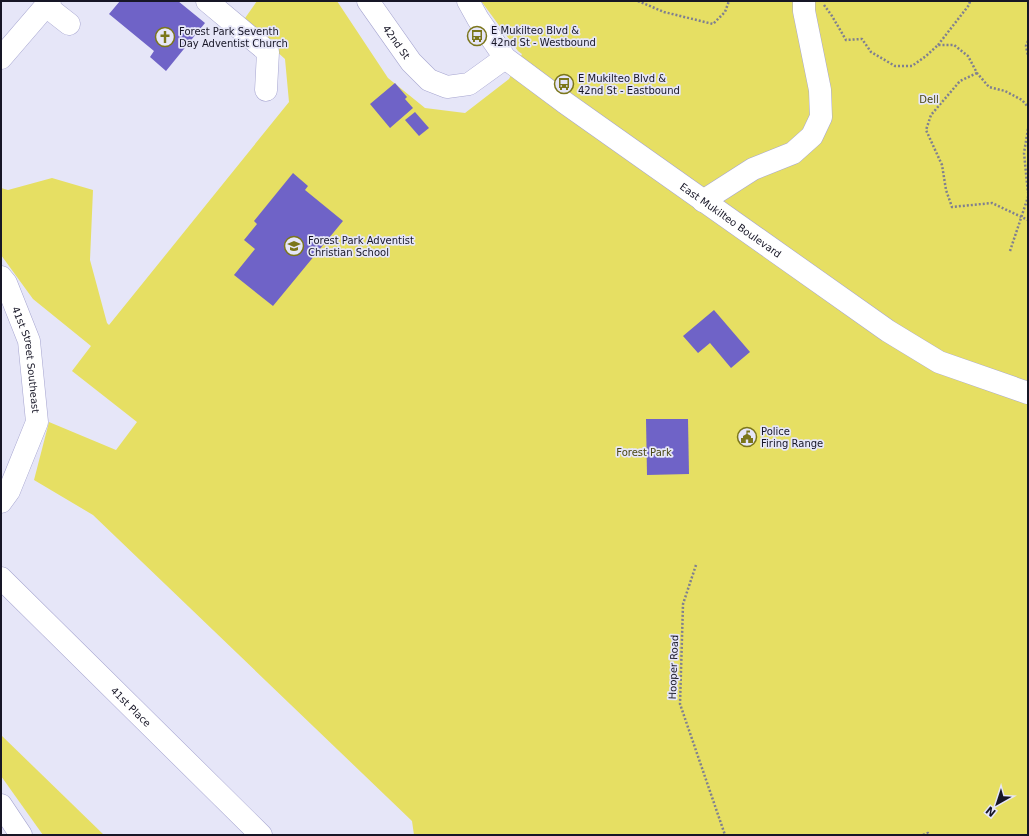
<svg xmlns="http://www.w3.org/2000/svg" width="1029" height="836" font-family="'DejaVu Sans',sans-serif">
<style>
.green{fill:#e6df63}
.building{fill:#6f63c7}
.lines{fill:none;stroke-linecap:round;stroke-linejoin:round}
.minor-casing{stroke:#a6a5d0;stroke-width:23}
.major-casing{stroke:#a6a5d0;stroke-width:23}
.path{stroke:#7f7f90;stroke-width:2.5;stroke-dasharray:2 2;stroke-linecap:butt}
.minor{stroke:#fff;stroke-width:22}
.major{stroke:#fff;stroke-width:22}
.labels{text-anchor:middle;stroke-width:3.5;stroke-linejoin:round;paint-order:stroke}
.poi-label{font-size:10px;fill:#171626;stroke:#e6e6f8;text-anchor:start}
.street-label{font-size:10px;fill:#171626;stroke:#e6e6f8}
.park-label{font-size:10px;fill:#4a4711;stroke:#e6e6f8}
</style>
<rect width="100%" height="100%" fill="#e6e6f8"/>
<g class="green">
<polygon points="257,1 337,1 388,78 425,108 465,113 509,79 522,54 518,51 481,1 1028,1 1028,835 414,835 412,821 93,515 34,480 49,422 116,450 137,422 72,371 91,346 33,299 1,255 1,188 8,190 52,178 93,190 90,260 107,323 109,325 289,102 285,59 243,21"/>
<polygon points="1,735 104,835 43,835 1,776"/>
</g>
<g class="building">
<polygon points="120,1 178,1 205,23 166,71 150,57 154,51 109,14"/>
<polygon points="395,83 407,97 405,99 413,108 390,128 370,104"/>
<polygon points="415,112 429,128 419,136 405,120"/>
<polygon points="293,173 308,186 305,190 343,221 273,306 234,275 255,249 244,240 257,224 254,221"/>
<polygon points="714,310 750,352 731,368 710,343 698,353 683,336"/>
<polygon points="646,419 688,419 689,474 647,475"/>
</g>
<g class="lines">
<g class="minor-casing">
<g id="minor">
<polyline points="207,1 268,52 266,90"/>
<path id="s1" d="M368,1L411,62L429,80L447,87L469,84L505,58"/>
<polyline points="46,6 69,24"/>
<polyline points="1,58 50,1"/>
<polyline points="703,201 753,169 793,153 812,136 821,117 820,90 804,11 804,1"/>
<path id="s2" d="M1,277L6,283L29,341L37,422L9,491L1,502"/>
<path id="s3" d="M1,578L261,835"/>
<polyline points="1,805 21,835"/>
</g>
</g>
<g class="major-casing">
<g id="major">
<path id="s4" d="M468,1L478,19L505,58L564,102L888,331L939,362L1028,393"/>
</g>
</g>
<g class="path">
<polyline points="638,1 664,12 713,24 725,12 729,1"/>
<polyline points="824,5 832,16 846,40 862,39 871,52 895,66 912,66 926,56 938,45 954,45 968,56 977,73 989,87 1005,91 1022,100 1028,107"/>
<polyline points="1028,41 1026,46 1028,56"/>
<polyline points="938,45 969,5 970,1"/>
<polyline points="977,73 960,81 931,115 926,130 942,165 946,190 952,207 992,203 1028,220"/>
<polyline points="1028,129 1024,153 1028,193"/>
<polyline points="1010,251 1028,197"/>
<polyline points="696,565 683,604 680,704 725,835"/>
<polyline points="923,835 928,833 930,835"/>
</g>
<use href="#minor" class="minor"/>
<use href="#major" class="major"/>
</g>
<defs>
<g id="bus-ring" transform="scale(1)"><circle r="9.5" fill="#e6e6f8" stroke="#7b761b" stroke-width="1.5"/><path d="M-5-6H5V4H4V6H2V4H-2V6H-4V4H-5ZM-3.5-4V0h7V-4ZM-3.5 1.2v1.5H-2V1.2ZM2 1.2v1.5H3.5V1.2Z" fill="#7b761b"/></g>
<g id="church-ring" transform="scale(1)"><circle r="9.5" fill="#e6e6f8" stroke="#7b761b" stroke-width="1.5"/><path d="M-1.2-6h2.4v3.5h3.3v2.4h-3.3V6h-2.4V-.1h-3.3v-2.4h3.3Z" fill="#7b761b"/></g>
<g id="school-ring" transform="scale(1)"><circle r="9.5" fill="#e6e6f8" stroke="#7b761b" stroke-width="1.5"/><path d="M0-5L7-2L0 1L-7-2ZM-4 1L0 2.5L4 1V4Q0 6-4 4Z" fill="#7b761b"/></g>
<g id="civic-ring" transform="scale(1)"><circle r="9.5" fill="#e6e6f8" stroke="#7b761b" stroke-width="1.5"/><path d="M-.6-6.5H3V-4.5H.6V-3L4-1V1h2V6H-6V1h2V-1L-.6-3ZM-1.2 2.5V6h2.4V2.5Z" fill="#7b761b"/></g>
</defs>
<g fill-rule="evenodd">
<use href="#bus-ring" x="477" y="36"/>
<use href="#church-ring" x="165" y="37"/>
<use href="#bus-ring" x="564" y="84"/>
<use href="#school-ring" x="294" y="246"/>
<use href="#civic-ring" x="747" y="437"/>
</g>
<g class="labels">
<g class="poi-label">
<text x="491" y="34">E Mukilteo Blvd &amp;<tspan x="491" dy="12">42nd St - Westbound</tspan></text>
<text x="179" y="35">Forest Park Seventh<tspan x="179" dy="12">Day Adventist Church</tspan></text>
<text x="578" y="82">E Mukilteo Blvd &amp;<tspan x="578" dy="12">42nd St - Eastbound</tspan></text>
<text x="308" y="244">Forest Park Adventist<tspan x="308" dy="12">Christian School</tspan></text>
<text x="761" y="435">Police<tspan x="761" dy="12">Firing Range</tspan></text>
</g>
<g class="street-label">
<text dy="4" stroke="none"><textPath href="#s1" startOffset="50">42nd St</textPath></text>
<text dy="4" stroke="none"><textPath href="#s4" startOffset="346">East Mukilteo Boulevard</textPath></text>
<text dy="4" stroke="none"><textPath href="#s2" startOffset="88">41st Street Southeast</textPath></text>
<text transform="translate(673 667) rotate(-88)" y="4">Hooper Road</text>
<text dy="4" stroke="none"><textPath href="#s3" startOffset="183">41st Place</textPath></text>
</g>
<g class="park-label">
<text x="929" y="103">Dell</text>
<text x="644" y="456">Forest Park</text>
</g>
</g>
<rect width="1029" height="836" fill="none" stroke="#171626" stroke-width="4"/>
<g transform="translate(997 804) rotate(219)" stroke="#e6e6f8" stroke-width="3" paint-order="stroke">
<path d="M0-3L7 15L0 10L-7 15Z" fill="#171626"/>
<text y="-6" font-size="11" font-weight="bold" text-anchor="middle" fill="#171626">N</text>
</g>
</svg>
